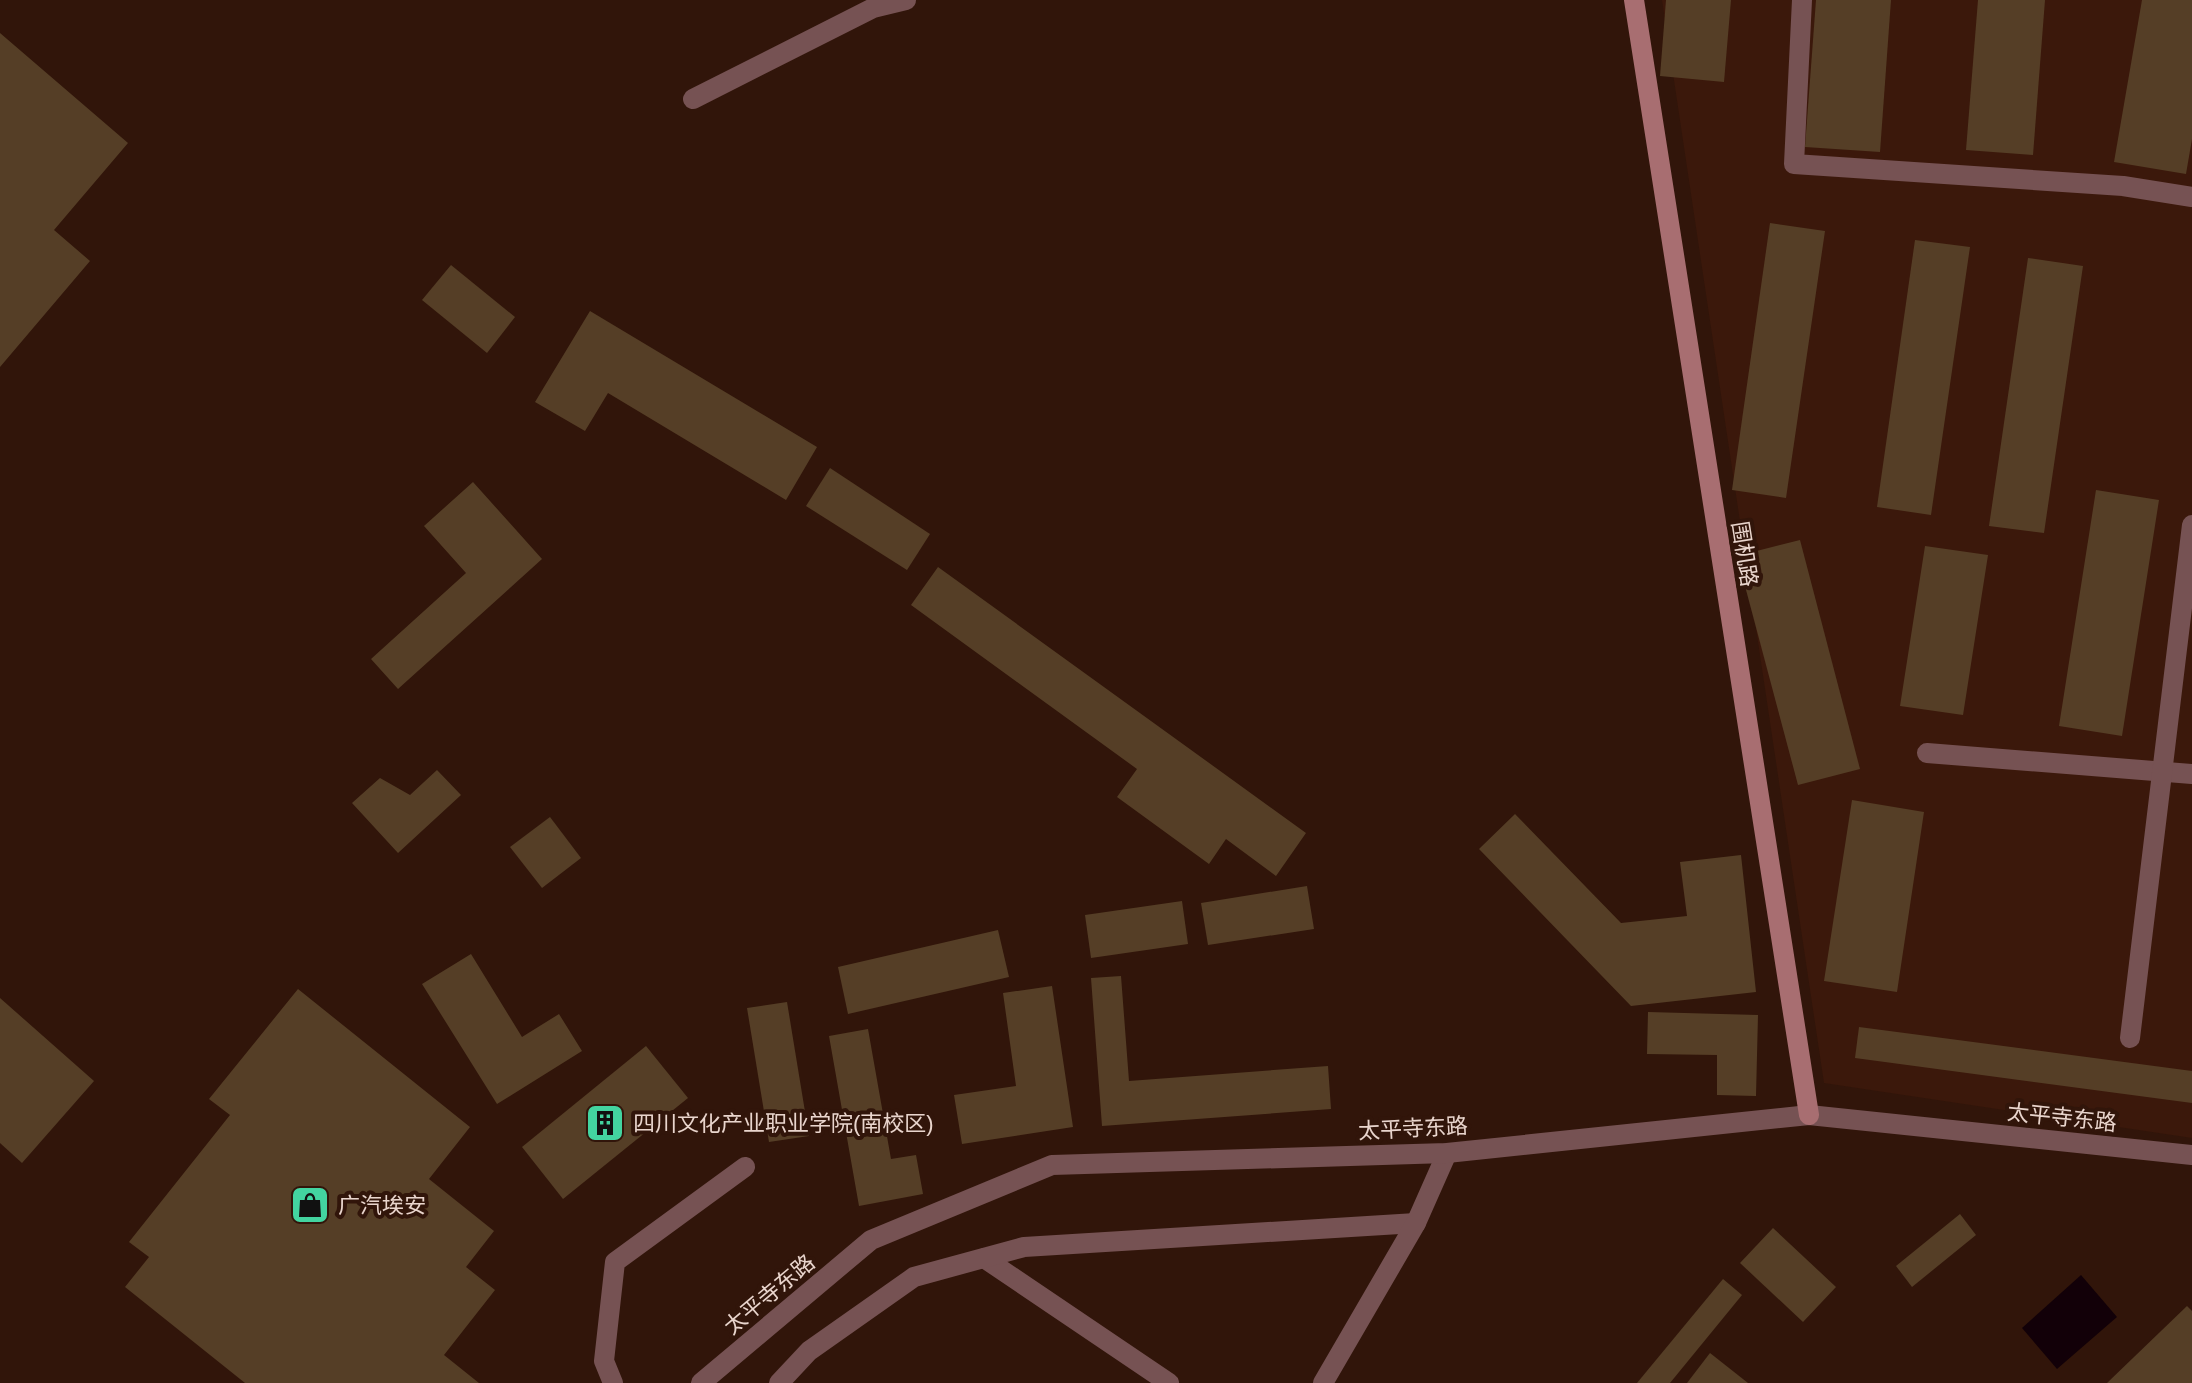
<svg xmlns="http://www.w3.org/2000/svg" width="2192" height="1383" font-family="Helvetica,'Noto Sans SC',sans-serif">
<style>
.built{fill:#3b180b}
.water{fill:#120008}
.building{fill:#553e26}
.lines{fill:none;stroke-linecap:round;stroke-linejoin:round}
.lane{stroke:#765253;stroke-width:20}
.street{stroke:#765253;stroke-width:20}
.secondary{stroke:#a86e71;stroke-width:20}
.labels{text-anchor:middle;stroke-width:8;stroke-linejoin:round;paint-order:stroke}
.street-label{font-size:22px;fill:#e9d5cd;stroke:#31150a}
.poi-label{font-size:22px;fill:#e9d5cd;stroke:#31150a;text-anchor:start}
</style>
<rect width="100%" height="100%" fill="#31150a"/>
<polygon class="built" points="1662,0 2192,0 2192,1138 1824,1083"/>
<polygon class="water" points="2081,1275 2117,1317 2057,1369 2022,1328"/>
<g class="building">
<polygon points="1666,0 1731,0 1724,82 1660,76"/>
<polygon points="1816,0 1891,0 1880,152 1805,147"/>
<polygon points="1978,0 2045,0 2033,155 1966,150"/>
<polygon points="2142,0 2192,0 2192,139 2186,174 2114,162"/>
<polygon points="0,33 128,143 54,230 90,261 0,367"/>
<polygon points="1770,223 1825,231 1786,498 1732,490"/>
<polygon points="1915,240 1970,247 1931,515 1877,507"/>
<polygon points="2028,258 2083,266 2044,533 1989,526"/>
<polygon points="451,265 515,317 487,353 422,300"/>
<polygon points="590,311 817,447 786,500 608,393 585,431 535,402"/>
<polygon points="830,468 930,534 907,570 806,506"/>
<polygon points="473,482 542,559 398,689 371,659 466,573 424,526"/>
<polygon points="2096,490 2159,500 2122,736 2059,726"/>
<polygon points="1800,540 1860,769 1798,785 1737,556"/>
<polygon points="1925,546 1988,555 1963,715 1900,706"/>
<polygon points="938,567 1306,833 1276,876 1226,839 1209,864 1117,797 1137,769 911,605"/>
<polygon points="437,770 461,795 398,853 352,803 380,778 410,795"/>
<polygon points="1852,800 1924,812 1897,992 1824,981"/>
<polygon points="1515,814 1621,923 1687,916 1680,862 1741,855 1756,992 1631,1006 1479,849"/>
<polygon points="550,817 581,858 542,888 510,847"/>
<polygon points="1307,886 1314,929 1208,945 1201,903"/>
<polygon points="1182,901 1188,944 1091,958 1085,915"/>
<polygon points="998,930 1009,977 848,1014 838,967"/>
<polygon points="471,954 522,1037 559,1014 582,1051 497,1104 422,984"/>
<polygon points="1121,976 1129,1081 1328,1066 1331,1109 1102,1126 1091,978"/>
<polygon points="1052,986 1073,1127 962,1144 954,1095 1016,1086 1003,993"/>
<polygon points="298,989 470,1127 429,1179 494,1231 466,1267 495,1290 444,1355 479,1383 245,1383 125,1287 149,1257 129,1242 230,1115 209,1099"/>
<polygon points="0,998 94,1081 22,1163 0,1143"/>
<polygon points="787,1002 809,1136 769,1142 747,1008"/>
<polygon points="1648,1012 1758,1015 1756,1096 1717,1095 1717,1055 1647,1054"/>
<polygon points="1859,1027 2192,1071 2192,1103 1855,1058"/>
<polygon points="868,1029 891,1159 916,1155 923,1194 859,1206 829,1036"/>
<polygon points="646,1046 688,1098 563,1199 522,1147"/>
<polygon points="1960,1214 1976,1235 1912,1287 1896,1266"/>
<polygon points="1773,1228 1836,1287 1803,1322 1740,1263"/>
<polygon points="1723,1279 1742,1295 1670,1383 1637,1383"/>
<polygon points="2187,1306 2192,1311 2192,1383 2107,1383"/>
<polygon points="1710,1353 1748,1383 1687,1383"/>
</g>
<g class="lines">
<g class="lane">
<polyline points="984,1258 1169,1383"/>
<polyline points="613,1383 604,1361 615,1262 745,1167"/>
<polyline points="779,1383 809,1351 914,1277 1024,1247 1416,1223"/>
<polyline points="1323,1383 1416,1223 1447,1153"/>
</g>
<g class="street">
<polyline points="1802,0 1794,164 2123,186 2192,197"/>
<polyline points="693,99 873,8 906,0"/>
<polyline points="1927,753 2192,774"/>
<polyline points="2130,1038 2192,525"/>
<polyline points="701,1383 871,1240 1052,1165 1447,1153 1809,1115 2192,1155"/>
</g>
<polyline class="secondary" points="1634,0 1809,1115"/>
</g>
<defs>
<g id="building-square" transform="scale(2)"><rect x="-9" y="-9" width="18" height="18" rx="4" fill="#43d4a0" stroke="#31150a"/><path d="M-4-6H4V6H1V3H-1V6H-4ZM-2.5-4.3h1.7v1.8h-1.7ZM.8-4.3h1.7v1.8H.8ZM-2.5-1h1.7V.8h-1.7ZM.8-1h1.7V.8H.8Z" fill="#111"/></g>
<g id="shop-square" transform="scale(2)"><rect x="-9" y="-9" width="18" height="18" rx="4" fill="#43d4a0" stroke="#31150a"/><path d="M-5-2.5h2.3a2.7 3.5 0 0 1 5.4 0H5L5.5 6h-11ZM-1.5-2.5h3a1.5 2.3 0 0 0-3 0Z" fill="#111"/></g>
</defs>
<g fill-rule="evenodd">
<use href="#building-square" x="605" y="1123"/>
<use href="#shop-square" x="310" y="1205"/>
</g>
<g class="labels">
<g class="street-label">
<text transform="translate(1745 554) rotate(81)" y="8">围机路</text>
<text transform="translate(2062 1117) rotate(6)" y="8">太平寺东路</text>
<text transform="translate(1413 1128) rotate(-3)" y="8">太平寺东路</text>
<text transform="translate(769 1294) rotate(-40)" y="8">太平寺东路</text>
</g>
<g class="poi-label">
<text x="633" y="1131">四川文化产业职业学院(南校区)</text>
<text x="338" y="1213">广汽埃安</text>
</g>
</g>
</svg>
